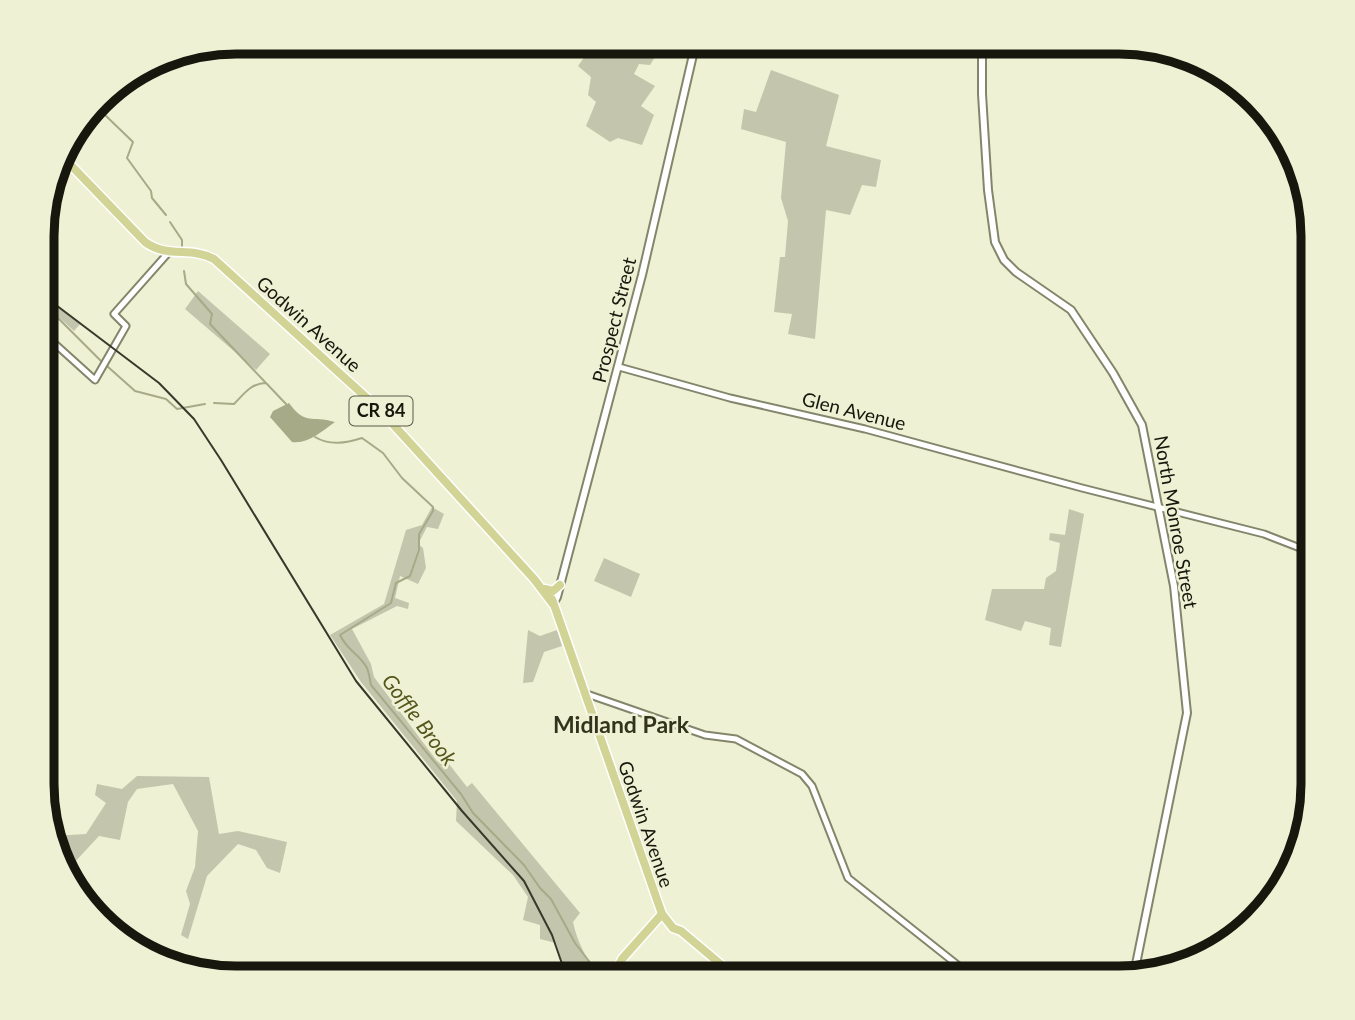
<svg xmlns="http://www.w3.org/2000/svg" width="1355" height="1020" font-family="Lato,sans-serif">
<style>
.green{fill:#c3c6ad}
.water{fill:#a7aa87}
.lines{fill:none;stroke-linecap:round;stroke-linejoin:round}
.stream{stroke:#a7aa87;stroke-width:2}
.tertiary-casing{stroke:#83866b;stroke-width:9}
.secondary-casing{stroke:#83866b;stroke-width:10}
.primary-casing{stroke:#fff;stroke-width:11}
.tertiary{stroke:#fff;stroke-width:5}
.secondary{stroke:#fff;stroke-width:6}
.primary{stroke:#d1d495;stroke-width:8}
.rail{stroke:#38382b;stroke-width:2}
.labels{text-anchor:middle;stroke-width:5;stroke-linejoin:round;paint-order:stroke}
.shield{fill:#eff1d4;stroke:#585849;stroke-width:2}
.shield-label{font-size:18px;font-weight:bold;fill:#17170d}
.street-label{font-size:19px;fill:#17170d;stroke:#eff1d4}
.water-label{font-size:21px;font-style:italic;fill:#54561c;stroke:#eff1d4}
.quarter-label{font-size:23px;font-weight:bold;fill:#32331c;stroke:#eff1d4}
.rim{fill:none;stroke:#17170d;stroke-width:9}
</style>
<rect width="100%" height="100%" fill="#eff1d4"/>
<g class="green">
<polygon points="611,42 639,42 636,48 655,57 650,65 639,64 634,74 655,86 641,106 654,115 642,145 618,138 610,142 586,126 596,102 588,95 591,77 578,66 588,52 608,52"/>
<polygon points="771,70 839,95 826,146 881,160 876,187 862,185 850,215 826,210 815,339 788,334 792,314 774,312 780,257 785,257 788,221 781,198 786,142 741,129 744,109 756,112"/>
<polygon points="198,291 270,354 256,370 185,309"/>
<polygon points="44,295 81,323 74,331 52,311 43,324"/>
<path d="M432,507L444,514L438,529L427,527L418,544L423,548L426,568L418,584L400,576L395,598L409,603L408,609L397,606L352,629L371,664L374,677L437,761L449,764L467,787L472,783L580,913L573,922C577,942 588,963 602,978H567L556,943L540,939V925L523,920L528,897L513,875L456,821L457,801L361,682L330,635L384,604L406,530L422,525Z"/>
<polygon points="1069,509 1084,514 1061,647 1049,645 1051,628 1025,621 1021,631 985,620 992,589 1044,589 1046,578 1056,571 1060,543 1049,540 1050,533 1065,535"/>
<polygon points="604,558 640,574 631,597 594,581"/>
<polygon points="528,630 540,636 557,630 562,646 544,652 533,682 523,683"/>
<polygon points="137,776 209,777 219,834 238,831 287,842 280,873 267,868 256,850 238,844 207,876 188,939 181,935 190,904 186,891 195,867 198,831 173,784 137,789 128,802 120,840 99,836 73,864 68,877 62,870 53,836 86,834 106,803 95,795 97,784 122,789"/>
</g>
<path class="water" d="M289,403C306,426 311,415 335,422C322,431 309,444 292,442L270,417L273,411Z"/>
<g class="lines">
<g class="stream">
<polyline points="111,88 101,99 104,114 133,142 127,158 151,191 152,198 166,215"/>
<polyline points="170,222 182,240 182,248"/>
<polyline points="184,271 186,284 212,314 210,324 265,382"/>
<polyline points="44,304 102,362"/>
<polyline points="107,366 135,391 166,399 177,409 205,404"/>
<path d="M214,403L234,404C244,394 251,383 266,383L286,404"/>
<path d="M315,437C330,446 346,443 362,438L383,453L402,478L433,507V511L419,534V550L410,576L396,583L391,603L340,635C348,652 359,653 367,668C369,673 370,680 371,685L461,794L473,813L524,865L540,888L551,899L575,943L602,978"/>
</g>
<g class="tertiary-casing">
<g id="tertiary">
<polyline points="43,333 95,380 126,326 114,314 169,252"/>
<polyline points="619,367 730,398 865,429 1082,488 1264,534 1313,553"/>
<polyline points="584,693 705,735 736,739 802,774 812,786 848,878 974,978"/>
</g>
</g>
<g class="secondary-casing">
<g id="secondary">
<polyline points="982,42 982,94 988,190 995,242 1004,260 1016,272 1071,310 1113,373 1142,425 1174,586 1187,713 1134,974"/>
<polyline points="553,604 557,597 642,275 696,42"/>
</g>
</g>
<g class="primary-casing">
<g id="primary">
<path d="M62,156L145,242C168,259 190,246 214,259L380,410L534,579L553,604"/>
<polyline points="545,589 553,591 560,585"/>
<polyline points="552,599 662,914 673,928 681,931 737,978"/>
<polyline points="165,964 227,978"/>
<polyline points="612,978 622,959 662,914"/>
</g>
</g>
<use href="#tertiary" class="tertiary"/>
<use href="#secondary" class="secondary"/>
<use href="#primary" class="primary"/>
<polyline class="rail" points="44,296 159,383 194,419 221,460 356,681 462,811 524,881 552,935 567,978"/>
</g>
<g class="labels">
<rect class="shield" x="349.5" y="396.5" width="63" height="29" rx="5"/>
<g class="shield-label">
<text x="381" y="417">CR 84</text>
</g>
<g class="street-label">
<text transform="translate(614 320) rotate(-76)" y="7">Prospect Street</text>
<text transform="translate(309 324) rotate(42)" y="7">Godwin Avenue</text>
<text transform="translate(854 411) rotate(14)" y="7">Glen Avenue</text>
<text transform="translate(1176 522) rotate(80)" y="7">North Monroe Street</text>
<text transform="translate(646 824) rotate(71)" y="7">Godwin Avenue</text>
</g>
<g class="water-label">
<text transform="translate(419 720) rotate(53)" y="7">Goffle Brook</text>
</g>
<g class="quarter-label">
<text x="621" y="733">Midland Park</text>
</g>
</g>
<path d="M0 0H1355V1020H0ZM236 54H1119A182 182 0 0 1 1301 236V784A182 182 0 0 1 1119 966H236A182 182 0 0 1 54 784V236A182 182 0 0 1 236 54Z" fill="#eff1d4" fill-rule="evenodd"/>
<path class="rim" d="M236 54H1119A182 182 0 0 1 1301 236V784A182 182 0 0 1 1119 966H236A182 182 0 0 1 54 784V236A182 182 0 0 1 236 54Z"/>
</svg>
